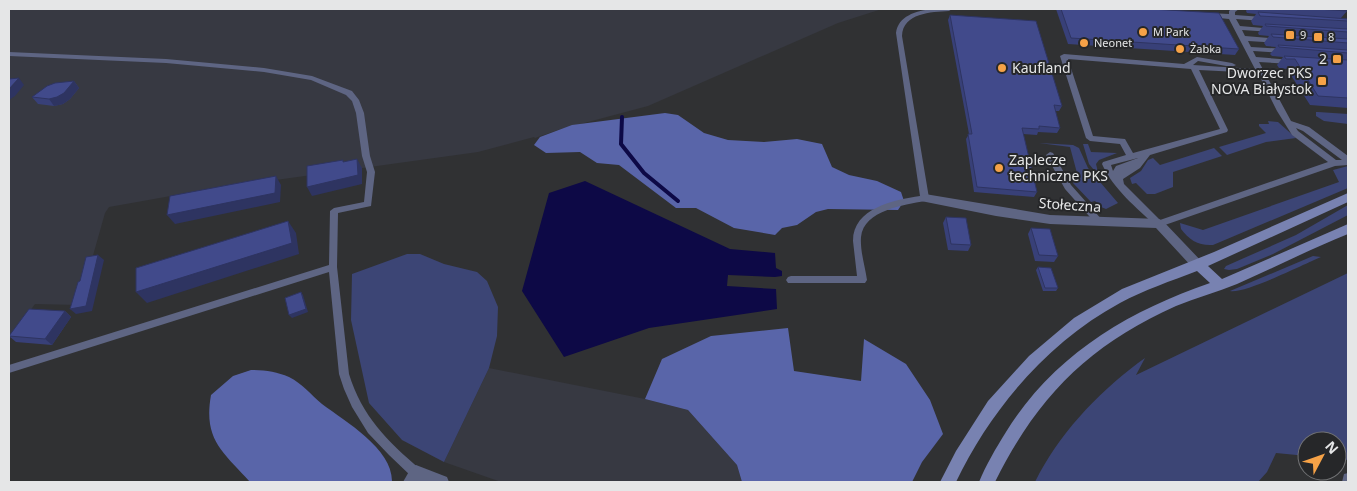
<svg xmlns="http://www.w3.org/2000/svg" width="1357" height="491" font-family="'Noto Sans',sans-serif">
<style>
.built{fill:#373942}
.green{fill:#3c4575}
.forest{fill:#5965a9}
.water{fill:#0d0946}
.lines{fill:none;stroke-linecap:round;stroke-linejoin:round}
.stream{stroke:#0d0946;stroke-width:4}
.lane{fill:#5e6583;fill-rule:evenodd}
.street{fill:#5e6583;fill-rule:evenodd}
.secondary{fill:#7882b1;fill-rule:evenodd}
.wall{fill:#384078}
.shaded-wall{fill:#2e3461}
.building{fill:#414a8b;stroke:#2e3461}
.poi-dot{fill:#f6a247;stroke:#262729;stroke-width:2}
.labels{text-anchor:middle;stroke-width:4;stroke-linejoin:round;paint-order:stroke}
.far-poi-label{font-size:11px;fill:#e5e6e7;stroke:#262729;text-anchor:start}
.poi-label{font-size:14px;fill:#e5e6e7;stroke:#262729;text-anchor:end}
.street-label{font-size:14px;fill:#e5e6e7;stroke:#262729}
</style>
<rect width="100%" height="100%" fill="#303133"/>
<g class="built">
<polygon points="9,9 882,9 838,23 648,106 558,130 535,138 534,137 478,152 210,189 109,207 105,213 79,305 35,304 9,340"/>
<polygon points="489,368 645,399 688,410 737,465 742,482 501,482 444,462"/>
</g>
<g class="green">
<polygon points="1318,112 1348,114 1348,124 1324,121 1316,116 1316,112"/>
<polygon points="1268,121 1278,122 1296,138 1266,142 1227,155 1219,147 1266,133 1259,126 1259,124 1269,124"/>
<polygon points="1039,143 1073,145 1079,148 1088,168 1118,203 1106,209 1101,207 1095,201 1091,202 1073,183 1077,173 1070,147"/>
<polygon points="1083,144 1088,144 1091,152 1117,153 1099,160 1096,164 1099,176 1089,164"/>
<polygon points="1214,148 1222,156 1173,172 1173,187 1155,194 1147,194 1136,183 1132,184 1130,178 1141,171 1148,160 1153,158 1160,165"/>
<path d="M1348,166V188L1213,245C1199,246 1189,240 1181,229L1180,223L1203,230L1339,182L1333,170Z"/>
<polygon points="1348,205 1348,215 1273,254 1237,269 1229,270 1224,269 1226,266 1296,235"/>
<polygon points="407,254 420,254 444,264 477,272 487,281 498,307 497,336 489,368 444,462 402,440 369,403 351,320 352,274"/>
<path d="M1313,256L1321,257C1304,264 1245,294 1230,291Z"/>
<path d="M1348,273V460L1337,459V441H1307V456L1276,453L1267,472L1258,482H1035C1059,434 1095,396 1138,363L1145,358L1136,375Z"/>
</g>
<g class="forest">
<polygon points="665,113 678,115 704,133 728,140 764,142 797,139 822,144 832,167 849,175 877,181 901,192 904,201 898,210 828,209 816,212 797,225 782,228 775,235 734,228 696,208 676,208 619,165 597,163 580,152 546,153 534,145 540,137 572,125"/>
<polygon points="788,328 794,371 861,381 864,339 906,364 930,400 943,434 922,462 912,482 742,482 737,465 688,410 645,399 662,359 711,336"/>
<path d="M251,370C265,370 277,372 289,377C303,384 311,395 322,404C346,422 393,449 392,482H250C223,452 203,440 211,395L233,376Z"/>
</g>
<polygon class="water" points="585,181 730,249 775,253 776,268 782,271 782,276 775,277 728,275 727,286 776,289 777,309 649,328 564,357 522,291 549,193"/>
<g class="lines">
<polyline class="stream" points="622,117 621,144 644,173 678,201"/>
<g class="lane">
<path d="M931,9H952L949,11C931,12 903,13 902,36L929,198L925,201C904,205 864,210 861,237C860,251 865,266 867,280L865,283H788L786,280L788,277L791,276H857L853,241C853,208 894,200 920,196L896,33C898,16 916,11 931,9Z"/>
<path d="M1231,9H1239L1235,12V15L1263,17L1266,19L1263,21L1236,19L1240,26L1275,29L1276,30L1273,32L1242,30L1245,36L1280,39L1281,41L1278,43L1248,41L1251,47L1286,49V53H1284L1253,51L1256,57L1293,60V64H1291L1259,62L1291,121L1309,127L1348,156V165L1335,166L1162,226H1156C1137,208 1113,189 1102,164L1103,162L1126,155L1120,144L1090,141L1086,138L1060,56L1064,54L1184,64L1197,57L1232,63L1236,65L1232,67L1198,61L1193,65L1255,69L1229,19L1209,17L1206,15L1209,13L1229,14V11ZM1068,59L1191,69L1220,129L1133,153L1125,139L1093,136ZM1199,70L1258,73L1277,111L1292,135L1328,162L1160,220L1124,184L1123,179L1140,168L1150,155L1227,132L1228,130ZM1296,128L1303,131L1342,160H1336L1298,131ZM1138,158L1116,166L1113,171L1111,165Z"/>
<path d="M9,52L166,59L264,68L312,76L352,91L359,100L364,113L370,156L375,172L371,206L338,213L337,267L349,374C362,416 387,441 420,469L421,473L420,477L416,478L412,477L389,455L368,433L352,407L344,389L339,374L329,272L9,373V365L329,265L330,211L334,208L364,202L367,172L362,156L356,113L352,101L346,95L311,80L264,72L166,63L9,56Z"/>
<polygon points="1050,152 1053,153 1071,185 1103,221 1104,223 1103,225 1097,225 1065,189 1046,155"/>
<polygon points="1348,473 1348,482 1342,482 1344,474"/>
</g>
<g class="street">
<polygon points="925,194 1050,215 1159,219 1163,221 1204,264 1203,268 1193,268 1156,228 1050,224 996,216 921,201 919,198 921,195"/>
<polygon points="416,465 447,477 449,482 403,482 411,468"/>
</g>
<path class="secondary" d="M1348,193V202L1208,266L1222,279L1348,224V234C1310,249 1274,268 1237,284C1217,292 1196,298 1176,306C1089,345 1037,397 995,482H979C986,465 996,448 1006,432C1053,356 1126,312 1210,283L1197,271C1171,281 1144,290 1120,303C1048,342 991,409 956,482H940L956,451L988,401L1029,356L1074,318L1122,289L1214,252Z"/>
</g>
<g class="wall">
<polygon points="1056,9 1150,9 1239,49 1235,55 1068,44"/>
<polygon points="1247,9 1340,9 1347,11 1341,18 1348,19 1348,108 1310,105 1287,69 1279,68 1277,65 1283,57 1272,56 1270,54 1276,47 1266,46 1264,43 1269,36 1259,35 1258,33 1263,26 1253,25 1251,21 1256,14 1247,13 1246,11"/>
<polygon points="950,15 1062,106 1059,111 1055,111 1060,128 1057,133 1038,132 1037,135 1023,134 1037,192 1034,197 974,192 966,139 969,134 948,20"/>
<polygon points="74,81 79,88 70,99 63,104 54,106 38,104 32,97"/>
<polygon points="946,217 971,245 968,251 948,250 943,223"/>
<polygon points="1031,228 1058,256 1054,262 1035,261 1028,234"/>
<polygon points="1038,267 1058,288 1056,291 1043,291 1036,270"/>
<polygon points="65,311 71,317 52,345 16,342 9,336"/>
</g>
<g class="shaded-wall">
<polygon points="19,78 24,85 15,96 9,100 9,90"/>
<polygon points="74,81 79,88 70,99 63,104 54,106 49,99"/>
<polygon points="357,159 362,168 362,184 312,196 307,187"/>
<polygon points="276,176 281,185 280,202 175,224 167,215"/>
<polygon points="288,221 296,233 299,254 147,303 136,292"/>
<polygon points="98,255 104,260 92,311 76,314 70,309"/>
<polygon points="301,292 303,295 308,312 292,318 289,315"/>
<polygon points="65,311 71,317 52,345 45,339"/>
</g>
<g class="building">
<polygon points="1061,9 1150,9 1219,13 1239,49 1071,38"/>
<polygon points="1317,9 1340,9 1347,11"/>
<polygon points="1258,12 1348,19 1348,21 1260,16"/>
<polygon points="950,15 1036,21 1062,106 1054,105 1060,128 1039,126 1039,129 1022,128 1037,192 977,187 968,134 972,134"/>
<polygon points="1265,24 1348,29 1348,32 1266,26"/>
<polygon points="1271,34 1348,39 1348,43 1273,37"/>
<polygon points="1278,45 1348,50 1348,53 1279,47"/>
<polygon points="1284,56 1348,60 1348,98 1318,96 1295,59 1286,59"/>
<polygon points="19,78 9,89 9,90 9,79"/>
<polygon points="74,81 64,93 57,97 49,99 32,97 47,86 55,83"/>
<polygon points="357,159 358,175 307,187 307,166 343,160 343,162"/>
<polygon points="276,176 275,193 167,215 170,196"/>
<polygon points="946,217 966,218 971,245 951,244"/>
<polygon points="288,221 292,243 136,292 136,268"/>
<polygon points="1031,228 1050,229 1058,256 1039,255"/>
<polygon points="98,255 86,306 70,309 78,282 80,281 86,257"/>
<polygon points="1038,267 1051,268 1058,288 1045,288"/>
<polygon points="301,292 306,309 289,315 285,298"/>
<polygon points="29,309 65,311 45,339 9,336"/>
</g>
<g class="poi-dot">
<circle cx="1143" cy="32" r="5"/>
<rect x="1285" y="30" width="10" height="10" rx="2.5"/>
<rect x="1313" y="32" width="10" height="10" rx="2.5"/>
<circle cx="1084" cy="43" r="5"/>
<circle cx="1180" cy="49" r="5"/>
<rect x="1332" y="54" width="10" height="10" rx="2.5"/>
<circle cx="1002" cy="68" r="5"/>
<rect x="1317" y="76" width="10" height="10" rx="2.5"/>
<circle cx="999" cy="168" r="5"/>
</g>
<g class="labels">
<g class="far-poi-label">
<text x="1153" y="36">M Park</text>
<text x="1300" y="39">9</text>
<text x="1328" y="41">8</text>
<text x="1094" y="47">Neonet</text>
<text x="1190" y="53">Żabka</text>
</g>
<g class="poi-label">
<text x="1327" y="64">2</text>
<text x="1012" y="73" text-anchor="start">Kaufland</text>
<text x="1312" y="78">Dworzec PKS<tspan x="1312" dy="16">NOVA Białystok</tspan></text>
<text x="1009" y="165" text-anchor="start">Zaplecze<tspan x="1009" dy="16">techniczne PKS</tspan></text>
</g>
<g class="street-label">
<text transform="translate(1070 205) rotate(4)" y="5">Stołeczna</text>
</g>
</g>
<rect width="1357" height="491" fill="none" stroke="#e5e6e7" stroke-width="20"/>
<g transform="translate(1322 456) rotate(49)"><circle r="24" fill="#262729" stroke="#727375"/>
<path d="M0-4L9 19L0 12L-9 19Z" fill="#f6a247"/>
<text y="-8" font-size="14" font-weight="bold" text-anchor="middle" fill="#e5e6e7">N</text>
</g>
</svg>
